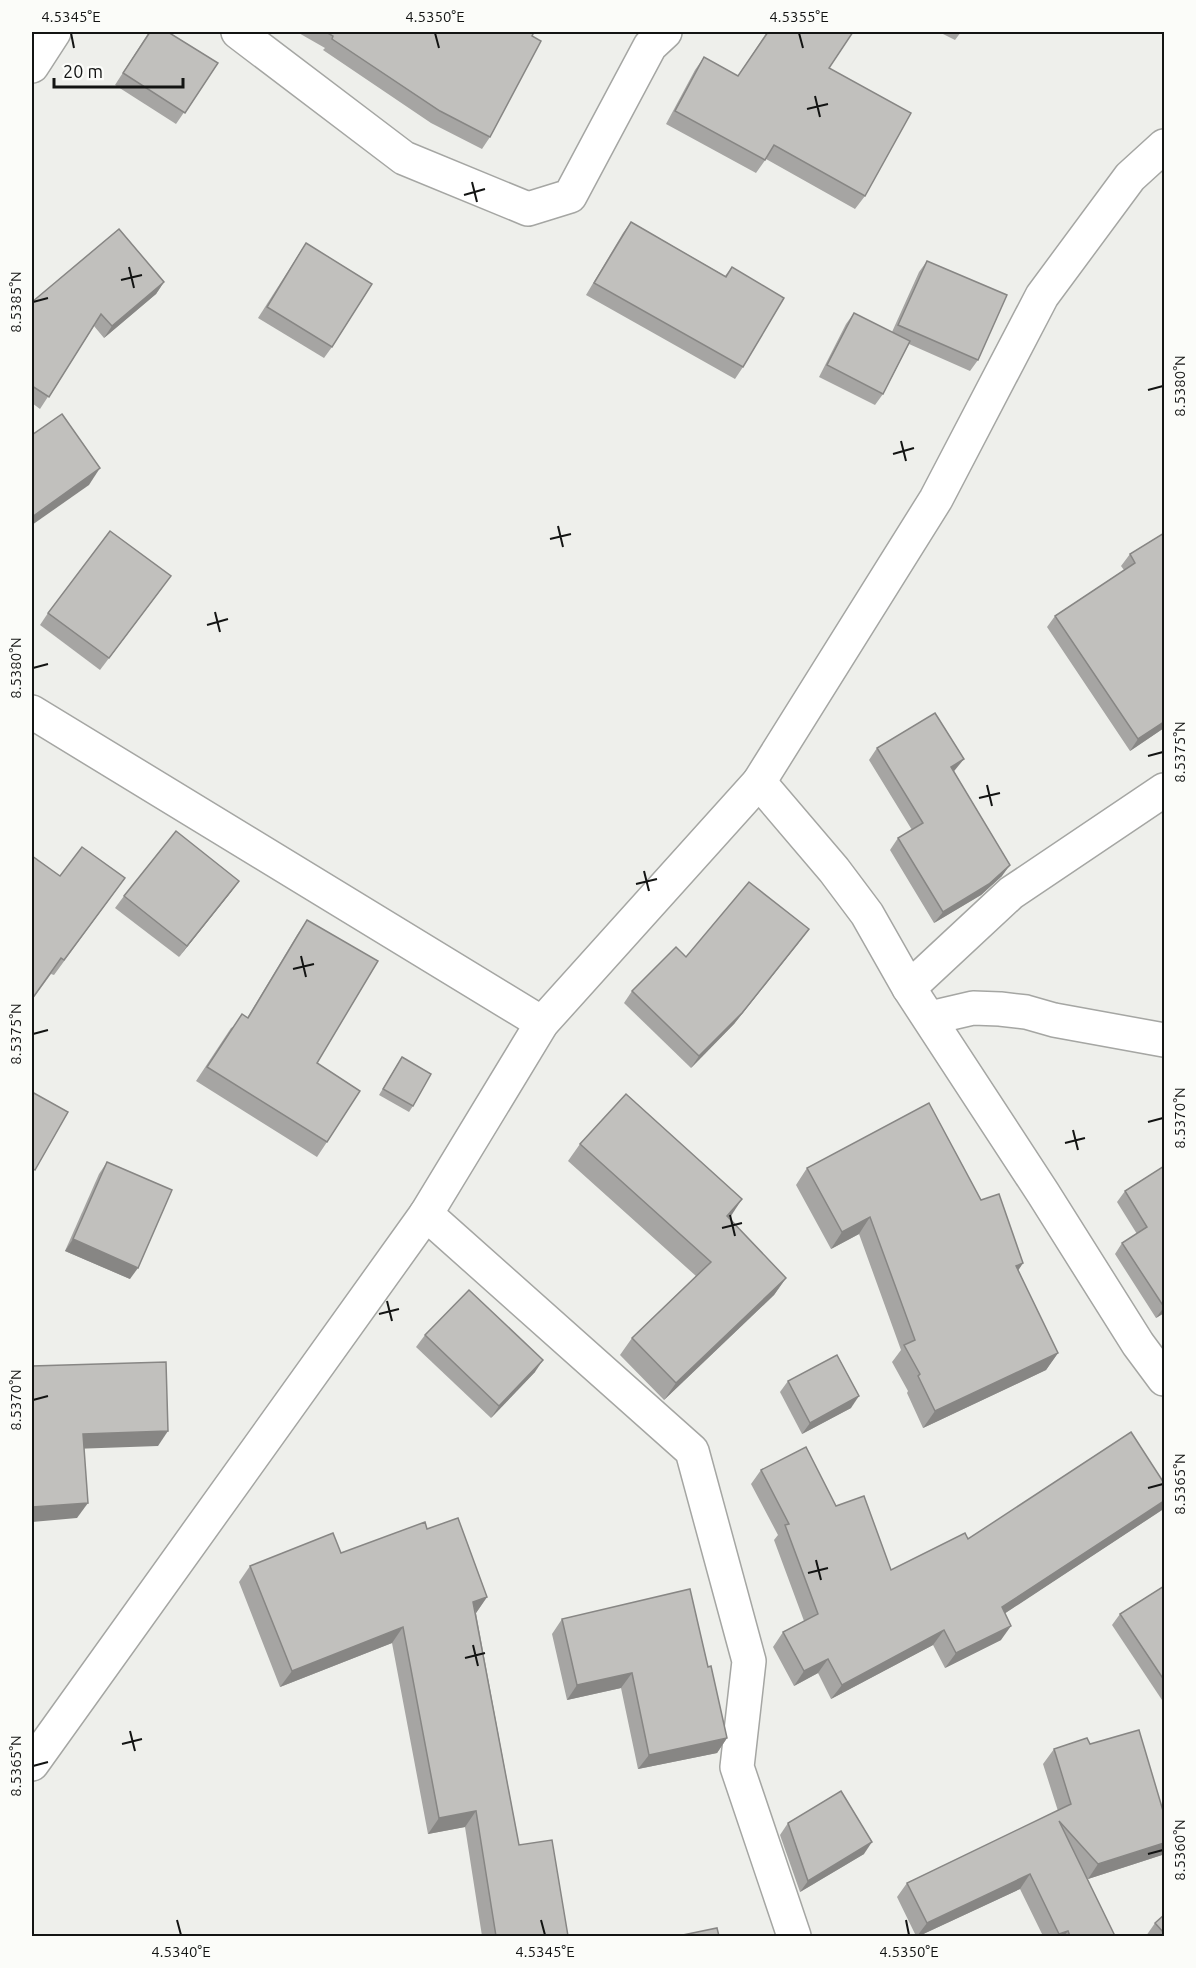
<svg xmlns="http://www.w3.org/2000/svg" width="1196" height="1968" font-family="Ubuntu,sans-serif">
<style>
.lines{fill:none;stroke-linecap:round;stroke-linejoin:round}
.minor-casing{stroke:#a5a6a3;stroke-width:36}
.tertiary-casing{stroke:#a5a6a3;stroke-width:36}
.minor{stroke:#fff;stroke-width:33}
.tertiary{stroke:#fff;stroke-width:33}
.wall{fill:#a6a5a3}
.shaded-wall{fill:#878684}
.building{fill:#c1c0bd;stroke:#878684;stroke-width:1.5}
.ticks{fill:none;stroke:#131413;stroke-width:2}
.neatline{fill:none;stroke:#131413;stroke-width:2}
.ticks-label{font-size:15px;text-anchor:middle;fill:#131413}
</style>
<rect width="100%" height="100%" fill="#eeefeb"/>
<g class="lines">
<g class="minor-casing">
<g id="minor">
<polyline points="238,32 404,158 528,209 570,196 650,46 665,32"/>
<polyline points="32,66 54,32"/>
<polyline points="32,712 542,1023"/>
<polyline points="759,782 834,870 867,914 909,988 1043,1193 1138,1344 1164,1379"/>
<polyline points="909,988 1011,893 1164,790"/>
<polyline points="930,1018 973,1008 1000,1009 1026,1012 1054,1020 1164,1040"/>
<polyline points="426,1214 692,1451 749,1661 737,1767 794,1936"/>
</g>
</g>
<g class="tertiary-casing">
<polyline id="tertiary" points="32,1764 426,1214 542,1023 759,782 936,499 1042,296 1130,177 1164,146"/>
</g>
<use href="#minor" class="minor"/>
<use href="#tertiary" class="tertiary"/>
</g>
<g class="wall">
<polygon points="149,32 218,63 176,124 115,85"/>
<polygon points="297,32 534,32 490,137 482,149 431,123 323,50 325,48"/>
<polygon points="767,32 853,32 829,68 865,196 855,209 766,159 756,173 666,124 695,70 704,57 738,76"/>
<polygon points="939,32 961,32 955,40"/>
<polygon points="631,222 725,276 732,267 743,367 735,379 586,295 623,233"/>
<polygon points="306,243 332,347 324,358 258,318"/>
<polygon points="927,261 978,360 970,371 909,344 883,394 875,405 819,377 846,324 854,313 892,332 919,272"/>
<polygon points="164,282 156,294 104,338 94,326 40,409 32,403 32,302"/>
<polygon points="1164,533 1164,728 1130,751 1047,627 1055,616 1124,570 1121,566 1130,554"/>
<polygon points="163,587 100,670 40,625 48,613"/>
<polygon points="877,748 955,770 954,771 1002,876 981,895 934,923 890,850 898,838 912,830 869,760"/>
<polygon points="32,856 60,876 125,878 54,975 51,974 32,1000"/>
<polygon points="231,892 179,957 115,908 124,896"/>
<polygon points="307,920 317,1063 327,1142 317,1157 196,1081 231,1028 247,1018 297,935"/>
<polygon points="809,929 800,941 734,1024 691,1068 624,1003 632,991 686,957"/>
<polygon points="402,1057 413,1106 409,1112 379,1095"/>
<polygon points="580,1144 729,1218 786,1278 774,1295 664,1400 620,1355 632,1338 696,1276 568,1161"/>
<polygon points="107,1162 130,1279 65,1251 99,1174"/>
<polygon points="1164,1166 1164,1313 1156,1318 1115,1254 1122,1243 1137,1234 1117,1202 1125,1191"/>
<polygon points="807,1168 981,1200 1023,1263 1018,1270 1058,1353 1046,1370 923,1428 907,1393 908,1391 892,1362 901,1350 859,1234 831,1249 796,1185"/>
<polygon points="425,1335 535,1372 491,1418 416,1347"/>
<polygon points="788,1381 851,1408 802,1434 780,1392"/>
<polygon points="761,1470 836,1506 891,1570 968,1539 1162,1510 1005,1613 1001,1640 945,1668 933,1645 831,1699 818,1673 794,1686 773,1647 783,1632 804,1621 774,1540 778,1535 751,1484"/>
<polygon points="427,1529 487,1597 476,1613 519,1845 568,1936 482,1936 465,1827 428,1834 392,1643 280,1687 239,1582 250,1566 341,1553"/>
<polygon points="1164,1586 1164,1703 1112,1625 1120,1614"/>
<polygon points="562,1619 708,1667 727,1738 717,1753 638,1769 621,1688 567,1700 552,1634"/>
<polygon points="1090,1744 1162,1855 1088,1879 1086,1877 1115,1936 1043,1936 1020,1889 919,1936 916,1936 897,1897 907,1883 1058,1811 1043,1764 1054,1749"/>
<polygon points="788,1823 864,1854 800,1892 780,1835"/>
<polygon points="1164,1915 1164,1936 1146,1936 1155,1923"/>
</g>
<g class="shaded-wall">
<polygon points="164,282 156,294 104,338 112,326"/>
<polygon points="100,468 89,485 32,525 32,517"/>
<polygon points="1164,722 1164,728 1130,751 1138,739"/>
<polygon points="964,759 955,770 943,778 951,767"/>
<polygon points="1010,865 1002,876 981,895 934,923 943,912"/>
<polygon points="239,881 231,892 179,957 187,946"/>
<polygon points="809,929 800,941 734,1024 691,1068 699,1056"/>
<polygon points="742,1199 731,1216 715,1232 727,1216"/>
<polygon points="870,1217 859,1234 831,1249 842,1232"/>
<polygon points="73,1239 138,1268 130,1279 65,1251"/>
<polygon points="1023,1263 1012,1280 1016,1266"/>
<polygon points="786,1278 774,1295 664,1400 676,1383"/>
<polygon points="1164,1307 1164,1313 1156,1318"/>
<polygon points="1058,1353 1046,1370 923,1428 935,1411"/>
<polygon points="543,1360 535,1372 491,1418 499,1406"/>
<polygon points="859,1396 851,1408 802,1434 810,1423"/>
<polygon points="168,1431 158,1446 73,1449 83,1434"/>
<polygon points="1164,1501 1164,1507 1162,1510 992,1622 1002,1607"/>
<polygon points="88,1503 77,1518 32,1522 32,1507"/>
<polygon points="487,1597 476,1613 473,1602"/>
<polygon points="1011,1626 1001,1640 945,1668 956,1653"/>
<polygon points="403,1627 392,1643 280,1687 292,1671"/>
<polygon points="944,1630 933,1645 831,1699 842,1685"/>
<polygon points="828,1659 818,1673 794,1686 804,1671"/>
<polygon points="632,1673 621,1688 567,1700 577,1685"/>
<polygon points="727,1738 717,1753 638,1769 649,1755"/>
<polygon points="476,1811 465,1827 428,1834 439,1818"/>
<polygon points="872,1842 864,1854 800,1892 808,1881"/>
<polygon points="1164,1843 1164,1853 1162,1855 1088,1879 1098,1864"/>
<polygon points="1030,1874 1020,1889 919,1936 917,1936 927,1923"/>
<polygon points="1068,1931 1064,1936 1058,1936 1059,1934"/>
</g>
<g class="building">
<polygon points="150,32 168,32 218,63 185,113 123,73"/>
<polygon points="326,32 534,32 532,36 541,41 490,137 440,111 332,39 333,36"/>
<polygon points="768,32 853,32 829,68 911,113 865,196 774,145 765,160 675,111 704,57 738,76"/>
<polygon points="631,222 726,277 732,267 784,298 743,367 594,283"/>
<polygon points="119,229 164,282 112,326 101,314 49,397 32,386 32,302"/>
<polygon points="306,243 372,284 332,347 267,307"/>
<polygon points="927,261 1007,295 978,360 898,325"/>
<polygon points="854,313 910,341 883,394 827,365"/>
<polygon points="62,414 100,468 32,517 32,435"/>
<polygon points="110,531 171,576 109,658 48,613"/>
<polygon points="1164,533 1164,722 1138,739 1055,616 1135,563 1130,554"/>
<polygon points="935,713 964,759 951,767 1010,865 989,884 943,912 898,838 923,823 877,748"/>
<polygon points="176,831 239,881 187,946 124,896"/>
<polygon points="82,847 125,878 64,960 61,958 32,999 32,856 60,876"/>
<polygon points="749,882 809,929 742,1013 699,1056 632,991 676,947 686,957"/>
<polygon points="307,920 378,961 317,1063 360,1091 327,1142 207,1067 242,1014 248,1018"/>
<polygon points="402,1057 431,1074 413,1106 383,1089"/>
<polygon points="32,1092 68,1112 35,1170 32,1168"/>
<polygon points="626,1094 742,1199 727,1216 786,1278 676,1383 632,1338 711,1262 580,1144"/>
<polygon points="929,1103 981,1200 999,1194 1023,1263 1016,1266 1058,1353 935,1411 918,1376 920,1374 904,1345 915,1340 870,1217 842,1232 807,1168"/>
<polygon points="107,1162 172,1190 138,1268 73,1239"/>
<polygon points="1164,1166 1164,1307 1122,1243 1147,1227 1125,1191"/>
<polygon points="469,1290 543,1360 499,1406 425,1335"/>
<polygon points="837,1355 859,1396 810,1423 788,1381"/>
<polygon points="166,1362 168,1431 83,1434 88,1503 32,1507 32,1366"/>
<polygon points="1131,1432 1164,1483 1164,1501 1002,1607 1011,1626 956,1653 944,1630 842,1685 828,1659 804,1671 783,1632 818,1614 785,1525 789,1524 761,1470 806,1447 836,1506 864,1496 891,1570 965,1533 968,1539"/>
<polygon points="458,1518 487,1597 473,1602 519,1845 552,1840 568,1936 496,1936 476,1811 439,1818 403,1627 292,1671 250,1566 333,1533 341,1553 425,1522 427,1529"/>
<polygon points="1164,1586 1164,1680 1120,1614"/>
<polygon points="690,1589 708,1667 711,1666 727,1738 649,1755 632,1673 577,1685 562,1619"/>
<polygon points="1139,1730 1164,1814 1164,1843 1098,1864 1059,1821 1115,1936 1070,1936 1068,1931 1059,1934 1030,1874 927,1923 907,1883 1071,1804 1054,1749 1087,1738 1090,1744"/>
<polygon points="841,1791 872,1842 808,1881 788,1823"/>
<polygon points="1164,1915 1164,1933 1155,1923"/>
<polygon points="717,1928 719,1936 678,1936"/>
</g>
<path class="ticks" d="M71,33L74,48M435,33L439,48M799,33L803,48M815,96L820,117M807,109L828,104M472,182L477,202M464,195L485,189M129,267L134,288M121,280L142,275M33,302L48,298M1148,390L1163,386M901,441L906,461M893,454L914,448M558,526L563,547M550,539L571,534M215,612L220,632M207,625L228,619M33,668L48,664M1148,756L1163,752M987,785L992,806M979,798L1000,793M644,871L649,891M636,884L657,879M301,956L306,977M293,969L314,964M33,1034L48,1030M1148,1122L1163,1118M1073,1130L1078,1150M1065,1143L1085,1138M730,1215L735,1236M722,1228L742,1223M387,1301L392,1321M379,1314L399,1309M33,1400L48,1396M1148,1488L1163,1484M816,1560L821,1580M808,1573L828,1568M473,1645L478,1666M465,1658L485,1653M130,1731L135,1751M122,1744L142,1739M33,1766L48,1762M1148,1854L1163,1850M177,1920L181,1935M541,1920L545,1935M906,1920L909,1935"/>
<rect width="1196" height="1968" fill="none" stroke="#fbfcf9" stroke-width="66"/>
<path d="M54 78v9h129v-9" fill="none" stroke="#131413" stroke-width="3"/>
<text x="63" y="78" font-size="18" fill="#131413" stroke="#fbfcf9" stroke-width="4.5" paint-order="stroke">20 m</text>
<rect x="33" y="33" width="1130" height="1902" class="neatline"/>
<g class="ticks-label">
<text x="71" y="22">4.5345°E</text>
<text x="435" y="22">4.5350°E</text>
<text x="799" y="22">4.5355°E</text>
<text transform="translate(16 302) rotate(-90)" y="5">8.5385°N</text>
<text transform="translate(1180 386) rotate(-90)" y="5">8.5380°N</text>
<text transform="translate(16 668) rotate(-90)" y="5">8.5380°N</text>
<text transform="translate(1180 752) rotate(-90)" y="5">8.5375°N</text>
<text transform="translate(16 1034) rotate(-90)" y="5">8.5375°N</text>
<text transform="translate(1180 1118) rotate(-90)" y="5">8.5370°N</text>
<text transform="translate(16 1400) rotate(-90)" y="5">8.5370°N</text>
<text transform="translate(1180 1484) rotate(-90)" y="5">8.5365°N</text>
<text transform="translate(16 1766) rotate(-90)" y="5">8.5365°N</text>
<text transform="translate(1180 1850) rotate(-90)" y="5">8.5360°N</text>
<text x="181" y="1957">4.5340°E</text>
<text x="545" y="1957">4.5345°E</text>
<text x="909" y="1957">4.5350°E</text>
</g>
</svg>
